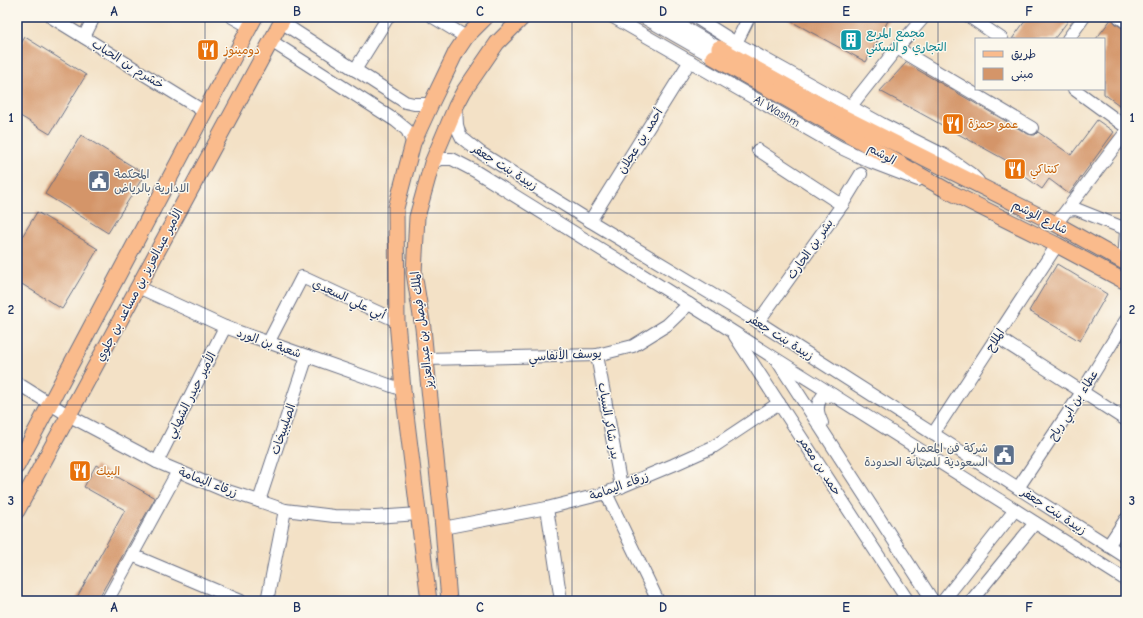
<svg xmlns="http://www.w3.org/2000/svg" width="1143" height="618" font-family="'Comic Neue','Playpen Sans Arabic',sans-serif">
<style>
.building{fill:#d49569}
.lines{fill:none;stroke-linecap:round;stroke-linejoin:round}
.minor-casing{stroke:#676d82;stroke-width:14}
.major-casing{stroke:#676d82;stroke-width:17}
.minor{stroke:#fff;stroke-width:12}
.major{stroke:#fabb8c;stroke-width:15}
.grid{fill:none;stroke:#1b2f5e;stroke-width:1;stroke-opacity:0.55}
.labels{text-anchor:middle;stroke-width:3;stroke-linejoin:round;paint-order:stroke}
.culture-label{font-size:12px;fill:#0d838f;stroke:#fbf7ec;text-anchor:start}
.food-label{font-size:12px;fill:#c56008;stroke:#fbf7ec;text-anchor:start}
.street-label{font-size:12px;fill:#1b2f5e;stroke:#fbf7ec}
.service-label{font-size:12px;fill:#4e5e75;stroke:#fbf7ec;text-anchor:start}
.neatline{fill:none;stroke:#1b2f5e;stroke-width:1.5}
.grid-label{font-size:13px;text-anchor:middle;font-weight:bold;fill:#1b2f5e}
</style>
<rect width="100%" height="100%" fill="#fbf7ec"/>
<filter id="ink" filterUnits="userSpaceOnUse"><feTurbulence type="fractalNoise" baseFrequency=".025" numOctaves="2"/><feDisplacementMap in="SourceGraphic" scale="8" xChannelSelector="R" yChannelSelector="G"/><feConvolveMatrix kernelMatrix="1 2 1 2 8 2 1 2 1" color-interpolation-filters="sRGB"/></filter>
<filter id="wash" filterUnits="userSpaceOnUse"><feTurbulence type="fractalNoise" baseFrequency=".012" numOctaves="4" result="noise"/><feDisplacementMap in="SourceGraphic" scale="16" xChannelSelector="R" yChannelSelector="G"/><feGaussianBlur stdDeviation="0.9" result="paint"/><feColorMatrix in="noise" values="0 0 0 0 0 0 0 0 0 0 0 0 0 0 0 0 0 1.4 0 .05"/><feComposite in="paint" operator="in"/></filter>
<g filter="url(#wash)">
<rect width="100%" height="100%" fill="#f3e1c6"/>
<g id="blocks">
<g class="building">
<polygon points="783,17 890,17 866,62"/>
<polygon points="1028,17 1063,17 1068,21 1054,39 1012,39"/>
<polygon points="1112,18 1115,23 1122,28 1126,29 1126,110 1104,94 1104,39 1096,39"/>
<polygon points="25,37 86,75 50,134 17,114 17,50"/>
<polygon points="906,63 1028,134 1032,135 1035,135 1038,132 1071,155 1097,120 1114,132 1069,194 1049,179 1042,189 1009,165 1011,163 880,91"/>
<polygon points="81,135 145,174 108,233 45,194"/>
<polygon points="37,212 98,249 62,309 17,281 17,245"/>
<polygon points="1057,264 1107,294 1080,341 1029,311"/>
<polygon points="96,465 155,498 97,601 75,601 125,510 84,487"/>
</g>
</g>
</g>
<g filter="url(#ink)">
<use href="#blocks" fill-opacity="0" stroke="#676d82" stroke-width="1"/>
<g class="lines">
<g class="minor-casing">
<g id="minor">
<polyline points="51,17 205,112"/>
<polyline points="232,17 250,27"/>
<polyline points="433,17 466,37"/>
<polyline points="613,17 839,147 871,162 918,180"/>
<polyline points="643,17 713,57"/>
<polyline points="666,17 719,48"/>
<polyline points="695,17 736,43 882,124 944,155 971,174 978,181"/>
<polyline points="970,17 1002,39"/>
<polyline points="1119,17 1126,22"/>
<polyline points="281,22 405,102 414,104 431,104"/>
<polyline points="84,37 94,17"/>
<polyline points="1068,39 1084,17"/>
<polyline points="271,41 396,121 407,130 413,143"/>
<polyline points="736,43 749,17"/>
<polyline points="897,48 1032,128"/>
<polyline points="355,70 388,17"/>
<polyline points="1074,89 1126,127"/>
<polyline points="851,106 897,48 924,17"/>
<polyline points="456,108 457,125 459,132 462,138 481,153 590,221 758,322 1126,557"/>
<polyline points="758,150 842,205"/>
<polyline points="432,163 441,159 452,159 475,171 689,304 1126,580"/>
<polyline points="1067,210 1076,209 1126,229"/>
<polyline points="590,221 690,61"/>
<polyline points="1056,224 1126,132"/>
<polyline points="1124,261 1126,232"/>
<polyline points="138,287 225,327 403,390"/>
<polyline points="758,322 842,205 861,174"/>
<polyline points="735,336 908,601"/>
<polyline points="997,337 1126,420"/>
<polyline points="268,343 302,277 397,321"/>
<polyline points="597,355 621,487"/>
<polyline points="426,359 597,355 633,346 667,325 689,304"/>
<polyline points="778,362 933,601"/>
<polyline points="17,383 68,415 157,462 221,489 259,501 285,510 334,516 375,517 419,514"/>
<path d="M822,423C818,414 815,406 822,397L833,395"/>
<polyline points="933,434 1057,245"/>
<polyline points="157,462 225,327"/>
<polyline points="1018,488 1082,392 1126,320"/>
<polyline points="606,493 658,601"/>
<polyline points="259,501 307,356"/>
<polyline points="547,508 561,601"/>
<polyline points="443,528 547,508 606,493 673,465 713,447 779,403"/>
<polyline points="1108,546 1126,519"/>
<polyline points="132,555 241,601"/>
<polyline points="107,601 178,471"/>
<polyline points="267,601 285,510"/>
<polyline points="943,601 1015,510"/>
<polyline points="971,601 1035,523"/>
</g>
</g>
<g class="major-casing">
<g id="major">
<polyline points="719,48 833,112 1056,224 1126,263"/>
<polyline points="713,57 948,191 1057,245 1126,282"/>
<polyline points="17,466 255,17"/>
<polyline points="17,511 284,17"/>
<polyline points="429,601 403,390 397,321 396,208 413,143 431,104 456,52 466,37 486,17"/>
<polyline points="449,601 443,528 426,359 423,328 414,273 417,217 432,163 456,106 464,91 497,43 523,17"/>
</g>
</g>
<use href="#minor" class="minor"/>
<use href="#major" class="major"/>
</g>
</g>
<path class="grid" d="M205,17V601M388,17V601M572,17V601M755,17V601M938,17V601M17,213H1126M17,405H1126"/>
<defs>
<g id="building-square" transform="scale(1.15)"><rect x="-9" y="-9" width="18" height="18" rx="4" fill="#0f9aa8" stroke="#fbf7ec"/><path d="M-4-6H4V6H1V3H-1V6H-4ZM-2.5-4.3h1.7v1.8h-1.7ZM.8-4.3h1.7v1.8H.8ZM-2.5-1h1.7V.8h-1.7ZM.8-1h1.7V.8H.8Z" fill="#fff"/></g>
<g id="restaurant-square" transform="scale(1.15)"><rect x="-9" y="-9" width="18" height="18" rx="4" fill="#e8710a" stroke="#fbf7ec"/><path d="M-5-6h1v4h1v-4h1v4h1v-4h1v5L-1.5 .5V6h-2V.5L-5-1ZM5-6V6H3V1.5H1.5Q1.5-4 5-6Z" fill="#fff"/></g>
<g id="civic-square" transform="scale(1.15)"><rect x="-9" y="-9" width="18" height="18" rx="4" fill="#5c6f8a" stroke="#fbf7ec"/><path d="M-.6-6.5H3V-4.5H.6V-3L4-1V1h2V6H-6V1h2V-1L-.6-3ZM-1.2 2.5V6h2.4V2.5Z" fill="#fff"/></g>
</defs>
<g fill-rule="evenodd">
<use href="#building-square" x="851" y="40"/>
<use href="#restaurant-square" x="208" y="50"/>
<use href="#restaurant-square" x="953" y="124"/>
<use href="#restaurant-square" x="1015" y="169"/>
<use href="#civic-square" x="99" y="181"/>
<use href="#civic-square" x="1004" y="455"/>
<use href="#restaurant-square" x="80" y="471"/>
</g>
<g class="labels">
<g class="culture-label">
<text x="866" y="37">مجمع المربع<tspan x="866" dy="14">التجاري و السكني</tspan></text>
</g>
<g class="food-label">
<text x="224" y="54">دومينوز</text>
<text x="968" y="128">عمو حمزة</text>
<text x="1030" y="173">كنتاكي</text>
<text x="96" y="475">البيك</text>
</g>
<g class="street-label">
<text transform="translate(128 64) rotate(32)" y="4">خشرم بن الحباب</text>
<text transform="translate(777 111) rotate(30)" y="4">Al Washm</text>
<text transform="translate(640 141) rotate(-58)" y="4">أحمد بن عجلان</text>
<text transform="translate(882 154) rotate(30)" y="4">الوشم</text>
<text transform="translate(505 167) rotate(32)" y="4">زبيدة بنت جعفر</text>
<text transform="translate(1040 217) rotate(27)" y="4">شارع الوشم</text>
<text transform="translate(810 249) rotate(-55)" y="4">بشر بن الحارث</text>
<text transform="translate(139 285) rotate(-62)" y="4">الأمير عبدالعزيز بن مساعد بن جلوي</text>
<text transform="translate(349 299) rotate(25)" y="4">أبي علي السعدي</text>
<text transform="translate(422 330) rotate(-97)" y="4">الملك فيصل بن عبدالعزيز</text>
<text transform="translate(781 337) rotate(32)" y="4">زبيدة بنت جعفر</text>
<text transform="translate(995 340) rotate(-57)" y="4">الملاح</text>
<text transform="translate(269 343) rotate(19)" y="4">شعبة بن الورد</text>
<text transform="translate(565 355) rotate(-3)" y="4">يوسف الأنفاسي</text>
<text transform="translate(191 395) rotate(-63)" y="4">الأمير حيدر الشهابي</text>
<text transform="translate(1073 405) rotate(-57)" y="4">عطاء بن أبي رباح</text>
<text transform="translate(609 421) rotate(80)" y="4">بدر شاكر السياب</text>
<text transform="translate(283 429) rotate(-71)" y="4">الصليبيخات</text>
<text transform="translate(820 466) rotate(57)" y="4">حمد بن معمر</text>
<text transform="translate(208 482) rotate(21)" y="4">زرقاء اليمامة</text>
<text transform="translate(619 486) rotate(-20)" y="4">زرقاء اليمامة</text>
<text transform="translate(1054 511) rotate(33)" y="4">زبيدة بنت جعفر</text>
</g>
<g class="service-label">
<text x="114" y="178">المحكمة<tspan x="114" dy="14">الادارية بالرياض</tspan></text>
<text x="988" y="452" text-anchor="end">شركة فن المعمار<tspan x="988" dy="14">السعودية للصيانة الحدودة</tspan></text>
</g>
</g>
<rect width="1143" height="618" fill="none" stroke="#fbf7ec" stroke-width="44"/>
<rect x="975" y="38" width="130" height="52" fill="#fbf7ec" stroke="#a1a7b3"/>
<rect x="983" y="51" width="20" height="6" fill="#fabb8c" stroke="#a1a7b3"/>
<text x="1011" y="58" font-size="12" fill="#1b2f5e">طريق</text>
<rect x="983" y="68" width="20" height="12" fill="#d49569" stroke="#a1a7b3"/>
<text x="1011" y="78" font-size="12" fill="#1b2f5e">مبنى</text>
<rect x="22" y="22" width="1099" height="574" class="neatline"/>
<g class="grid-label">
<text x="114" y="16">A</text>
<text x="297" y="16">B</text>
<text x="480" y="16">C</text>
<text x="663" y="16">D</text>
<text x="846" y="16">E</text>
<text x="1029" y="16">F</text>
<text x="11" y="122">1</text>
<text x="1132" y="122">1</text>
<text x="11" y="314">2</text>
<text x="1132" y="314">2</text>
<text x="11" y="505">3</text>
<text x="1132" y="505">3</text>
<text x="114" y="612">A</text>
<text x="297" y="612">B</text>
<text x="480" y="612">C</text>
<text x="663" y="612">D</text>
<text x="846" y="612">E</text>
<text x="1029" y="612">F</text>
</g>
</svg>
